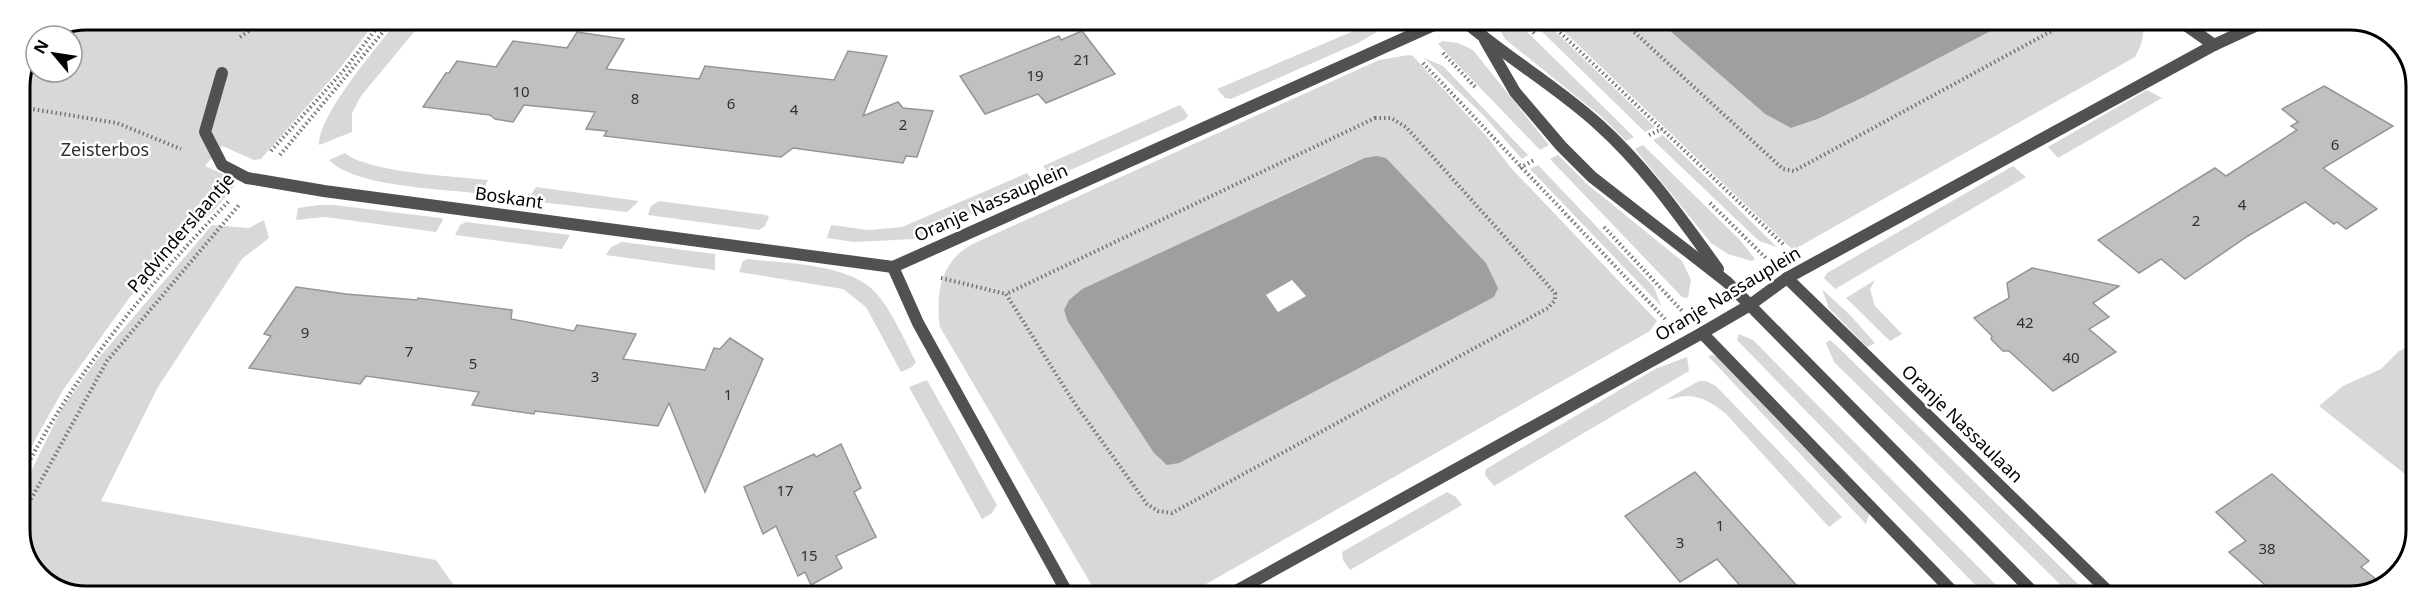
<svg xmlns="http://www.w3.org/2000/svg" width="2436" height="616" font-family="'Noto Sans',sans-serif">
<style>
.green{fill:#d8d8d8;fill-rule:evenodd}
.water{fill:#9f9f9f;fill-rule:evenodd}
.building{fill:#c0c0c0;stroke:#959595;stroke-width:1.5}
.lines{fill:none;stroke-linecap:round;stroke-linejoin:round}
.path{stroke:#737373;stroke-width:4;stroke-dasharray:1.5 3;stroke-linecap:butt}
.service{stroke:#515151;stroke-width:12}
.minor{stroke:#515151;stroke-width:12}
.tertiary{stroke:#515151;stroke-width:12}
.labels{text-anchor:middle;stroke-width:5;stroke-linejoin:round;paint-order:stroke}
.number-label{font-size:15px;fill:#303030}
.park-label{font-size:18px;fill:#2f2f2f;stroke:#fff}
.street-label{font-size:18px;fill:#000;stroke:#fff}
.rim{fill:none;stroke:#000;stroke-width:3}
</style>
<rect width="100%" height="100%" fill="#fff"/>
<g class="green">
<polygon points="86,20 377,20 337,72 261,159 254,160 222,146 205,166 223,174 235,185 217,207 175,248 130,297 63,390 20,467 20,85 36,46 36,72 72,72 72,36 45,36"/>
<path d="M398,20H424L361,96L352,113V132L319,145C318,115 379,45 398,20Z"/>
<polygon points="1500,20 1515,20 1634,137 1626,141 1603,118 1505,39 1499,28"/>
<polygon points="1530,20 1543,20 1655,127 1645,132"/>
<path d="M1552,20H1663L1662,24L1765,114L1791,128L1819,119L1866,96L2010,21H2141C2146,34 2142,44 2135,57L1793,250Z"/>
<polygon points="1377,21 1381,23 1377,32 1358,43 1231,99 1225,98 1217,89"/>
<polygon points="1442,41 1458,43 1473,50 1549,145 1540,150 1438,44"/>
<path d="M1409,55L1413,56L1488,138L1511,168L1657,321L1650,331L1185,596H1098L940,327C935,293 941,259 975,243L1379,60ZM1363,158L1494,297L1162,461L1068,322L1069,300L1082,289Z"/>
<polygon points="1424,58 1443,66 1528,155 1522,159 1484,116"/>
<polygon points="2147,90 2162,98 2058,158 2048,147"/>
<polygon points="1180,105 1188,115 1186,119 1052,178 1043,166"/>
<polygon points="1663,135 1777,247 1759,241 1653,140"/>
<polygon points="1643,145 1740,240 1755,259 1752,261 1728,254 1711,243 1635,149"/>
<path d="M345,153C369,173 454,176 488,180L483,190L476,193C439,189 353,186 329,160Z"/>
<polygon points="1558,155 1587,184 1682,261 1691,280 1688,298 1682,297 1550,159"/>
<polygon points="1538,165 1654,287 1661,306 1530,169"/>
<polygon points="2013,166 2026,177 1835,289 1824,278 1827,273"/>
<polygon points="1027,173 1036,186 915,239 854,242 827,238 831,225 869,230 902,227"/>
<polygon points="536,187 639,201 627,212 531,201 531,195"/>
<polygon points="659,201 766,215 769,217 765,226 759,230 648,215 651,206"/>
<polygon points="319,205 334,205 441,218 443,220 436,232 325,217 296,220 298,208"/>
<polygon points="264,220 269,238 242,259 158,387 101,501 436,560 461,595 72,595 36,574 20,539 20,494 61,410 96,361 212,225 249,228"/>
<polygon points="466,222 570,235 562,249 455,235 460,225"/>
<polygon points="622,242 715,254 715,270 606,255 611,247"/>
<path d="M748,259C787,264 849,263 876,293C893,312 904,340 916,362L912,367L901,372L866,307L843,289L739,272L743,261Z"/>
<polygon points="1875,280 1870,289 1875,306 1902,334 1890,341 1846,298"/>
<polygon points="1822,289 1850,315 1875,343 1867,347 1829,308"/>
<polygon points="1739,334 1753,340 1760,347 2007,596 1986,596 1737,340"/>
<polygon points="1830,340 1837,346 2090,596 2072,596 1834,362 1826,343"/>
<polygon points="2416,344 2415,482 2319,406 2343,386 2381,369 2399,351"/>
<polygon points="1713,355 1728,363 1870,512 1866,524 1708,356"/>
<polygon points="1687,357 1689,371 1494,486 1485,475 1486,469 1655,369"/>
<polygon points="927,380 997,505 991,514 982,519 909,387"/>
<path d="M1699,381H1706L1716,386L1842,517L1829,527L1726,414C1714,404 1702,396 1686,396C1679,396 1672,400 1667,399Z"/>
<polygon points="1447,492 1456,497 1462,505 1350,570 1343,560 1342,552"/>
</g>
<g class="water">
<polygon points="1663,20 1843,21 1847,24 1853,21 2010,21 1866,96 1818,119 1791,128 1765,114 1662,24"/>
<path d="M1377,156L1386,158L1486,263L1498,288L1494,297L1179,463L1167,465L1154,453L1068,322L1064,310L1069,300L1082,289L1364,158ZM1292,280L1306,296L1278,312L1266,295Z"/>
</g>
<g class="building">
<polygon points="1082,31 1115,74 1046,103 1038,94 985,114 960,76 1059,36 1061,40"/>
<polygon points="577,32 624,39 606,69 699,79 705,66 834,80 848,51 887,56 863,116 898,102 903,108 933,111 917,157 906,156 903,163 793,148 781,157 604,136 607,131 586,129 595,112 524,105 513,122 495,119 490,115 423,107 446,73 449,73 457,61 496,67 513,41 567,48"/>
<polygon points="2324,86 2393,126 2323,168 2377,209 2346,229 2337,222 2334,224 2305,202 2248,236 2185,279 2161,259 2139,273 2098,240 2215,168 2226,176 2297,130 2291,126 2298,122 2282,109"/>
<polygon points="2032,268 2119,286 2093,303 2109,317 2089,329 2116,352 2053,391 2009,351 2003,351 1991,339 1992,336 1974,318 2009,298 2007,283"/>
<polygon points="296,287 346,294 417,300 418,298 512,310 511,319 574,331 577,325 636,334 623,359 705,370 714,348 720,349 730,338 763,359 705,492 669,403 658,426 535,411 534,414 472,405 479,392 366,376 360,384 249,368 271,336 264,334"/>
<polygon points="841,444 861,488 854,492 876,537 836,556 842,568 811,585 805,572 798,576 776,526 763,534 744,487 814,454 816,457"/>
<polygon points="1695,472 1806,596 1749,596 1717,559 1680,582 1625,516"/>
<polygon points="2272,474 2369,561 2361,567 2383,585 2351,596 2277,596 2229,552 2246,541 2216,512"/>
</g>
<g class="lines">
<g class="path">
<polyline points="1520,20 1536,35"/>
<polyline points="1547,20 1785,246"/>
<polyline points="1621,20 1783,169 1794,171 2070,21"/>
<polyline points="64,36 77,23"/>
<polyline points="240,37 265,20"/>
<polyline points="1443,53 1477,89"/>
<polyline points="1423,63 1665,319"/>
<polyline points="27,66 36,62"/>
<polyline points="20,107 117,123 181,149"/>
<polygon points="1375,118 1391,118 1406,127 1555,293 1555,300 1548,308 1172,513 1158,511 1147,504 1073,401 1006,294"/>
<polyline points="1649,135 1662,129"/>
<polyline points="271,151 345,69 383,20"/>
<polyline points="280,155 393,20"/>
<polyline points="1520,168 1534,160"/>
<polyline points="1710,203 1767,259"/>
<polyline points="1604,227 1683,312"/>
<polyline points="941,278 1006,294"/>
<path d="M20,479C74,373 147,286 229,201"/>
<polyline points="20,519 107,361 239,205"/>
</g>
<polyline class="service" points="222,73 205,132 222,165 247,178"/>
<g class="minor">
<polyline points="2214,45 2266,21"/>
<polyline points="247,178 324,191 893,267"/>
<polyline points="1787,278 2113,596"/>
<polyline points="1702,333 1957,596"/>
<polyline points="1069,596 918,323 893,267 1445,20"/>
<polyline points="1227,596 1702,333 1750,305 1787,278 2214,45 2180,21"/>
</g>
<g class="tertiary">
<path d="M1463,20C1506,57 1556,86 1598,124C1645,166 1681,218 1718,269"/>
<polyline points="1485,40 1515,92 1561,146 1592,177 1727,282 2037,596"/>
</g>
</g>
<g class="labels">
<g class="number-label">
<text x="1082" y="65">21</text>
<text x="1035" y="81">19</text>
<text x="521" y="97">10</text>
<text x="635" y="104">8</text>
<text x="731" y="109">6</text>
<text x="794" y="115">4</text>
<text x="903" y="130">2</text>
<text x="2335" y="150">6</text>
<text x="2242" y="210">4</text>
<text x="2196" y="226">2</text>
<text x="2025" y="328">42</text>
<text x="305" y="338">9</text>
<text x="409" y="357">7</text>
<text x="2071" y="363">40</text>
<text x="473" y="369">5</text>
<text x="595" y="382">3</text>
<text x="728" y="400">1</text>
<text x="785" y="496">17</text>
<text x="1720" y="531">1</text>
<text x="1680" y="548">3</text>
<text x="2267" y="554">38</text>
<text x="809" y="561">15</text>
</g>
<g class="park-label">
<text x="105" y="156">Zeisterbos</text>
</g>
<g class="street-label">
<text transform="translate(509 198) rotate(8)" y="6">Boskant</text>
<text transform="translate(991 203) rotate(-24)" y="6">Oranje Nassauplein</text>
<text transform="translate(181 233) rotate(-49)" y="6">Padvinderslaantje</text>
<text transform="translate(1728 294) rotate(-31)" y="6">Oranje Nassauplein</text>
<text transform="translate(1962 424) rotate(44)" y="6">Oranje Nassaulaan</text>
</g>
</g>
<path d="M0 0H2436V616H0ZM86 30H2350A56 56 0 0 1 2406 86V530A56 56 0 0 1 2350 586H86A56 56 0 0 1 30 530V86A56 56 0 0 1 86 30Z" fill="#fff" fill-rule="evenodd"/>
<path class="rim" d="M86 30H2350A56 56 0 0 1 2406 86V530A56 56 0 0 1 2350 586H86A56 56 0 0 1 30 530V86A56 56 0 0 1 86 30Z"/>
<g transform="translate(54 54) rotate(299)"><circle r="28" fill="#ffffff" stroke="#999999" stroke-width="1.5"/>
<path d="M0-4.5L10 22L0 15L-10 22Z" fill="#000000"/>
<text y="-9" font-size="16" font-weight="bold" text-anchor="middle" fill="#000000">N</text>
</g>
</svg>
